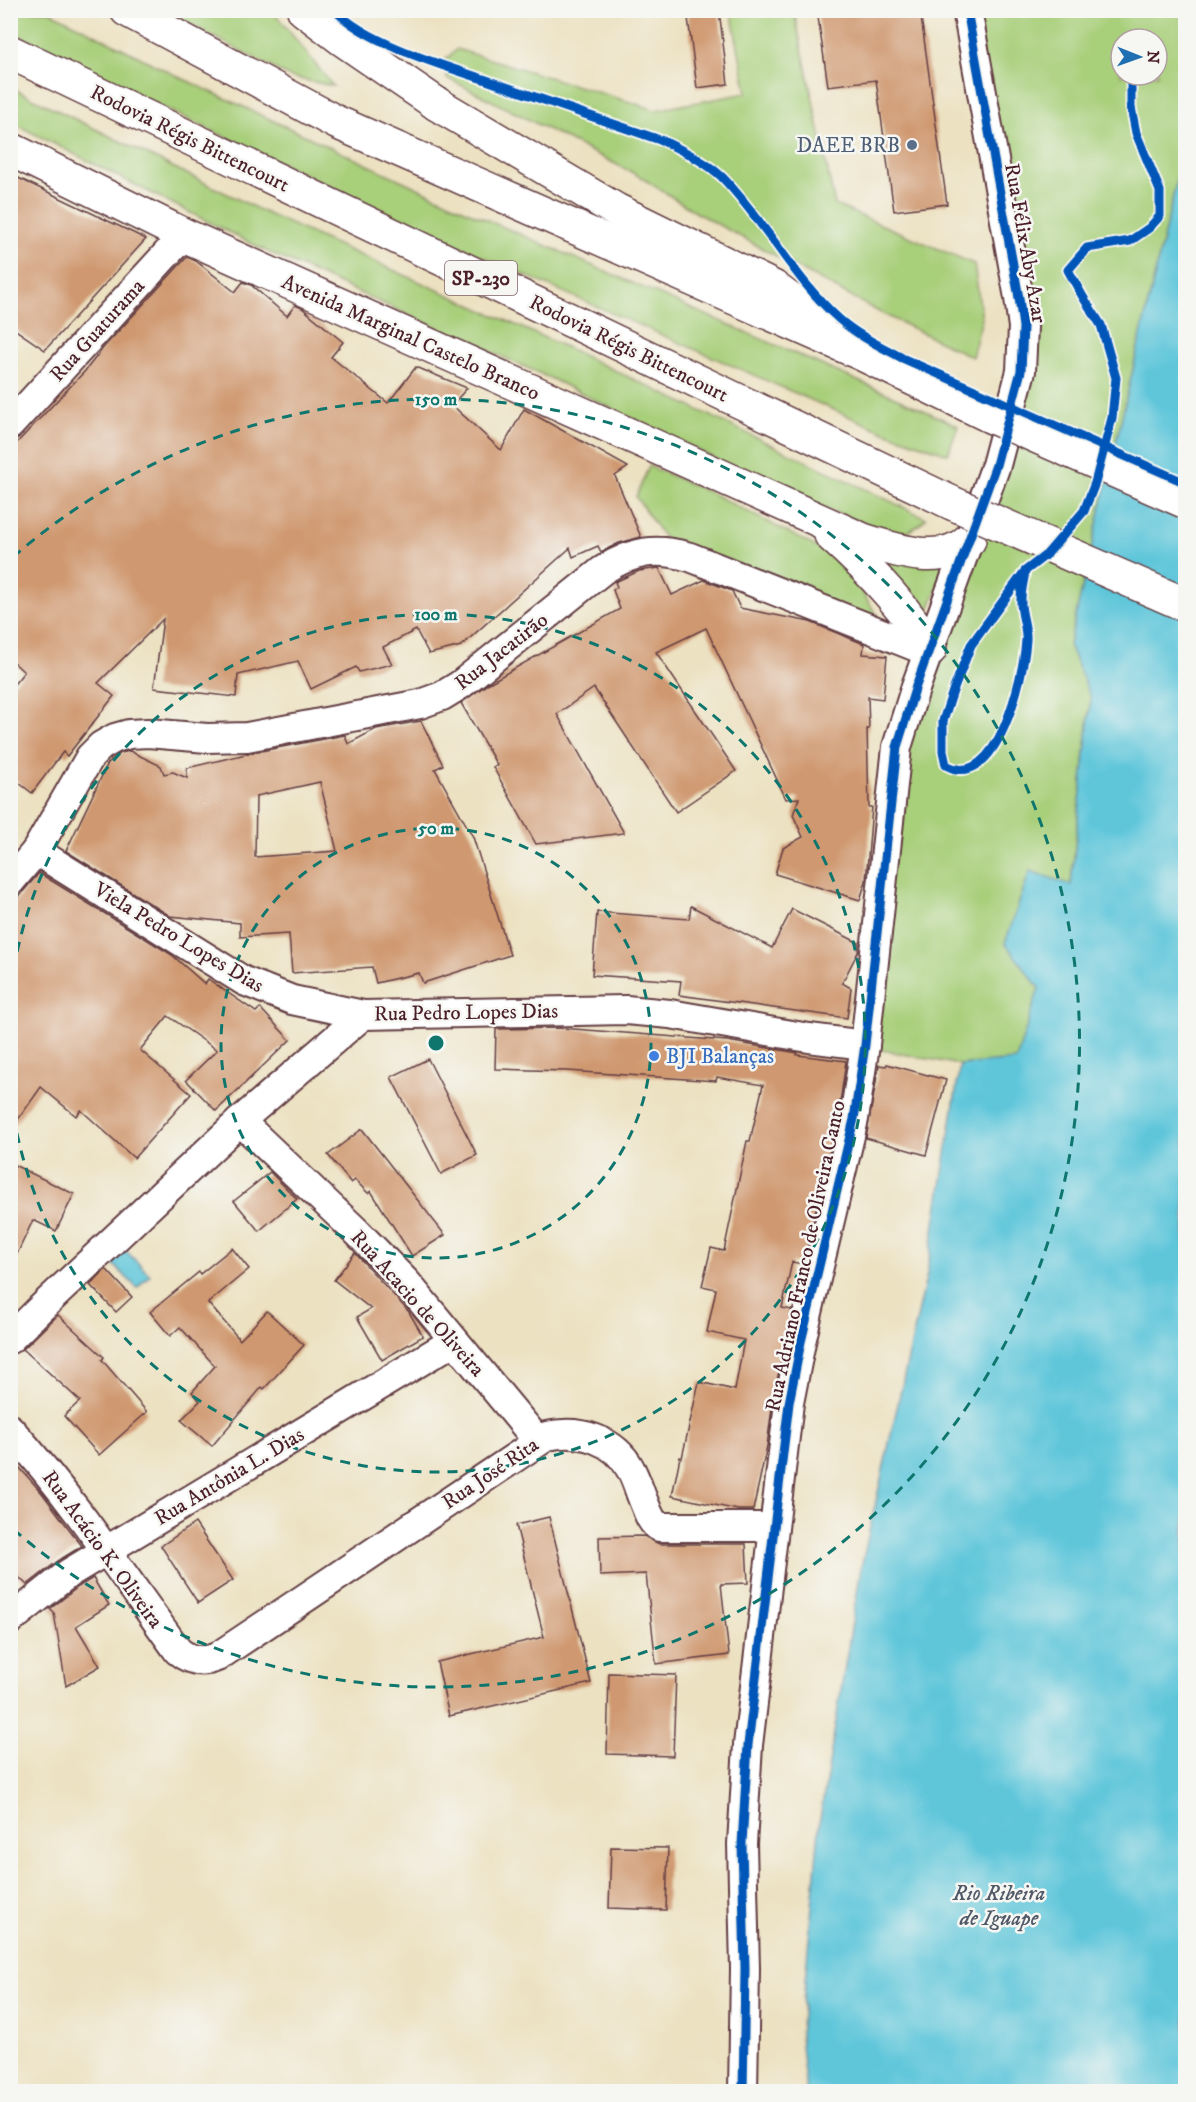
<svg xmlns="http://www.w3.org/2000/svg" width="1196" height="2102" font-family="'IM FELL DW Pica',serif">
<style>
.green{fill:#a8cf7a;stroke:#797752;stroke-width:1.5;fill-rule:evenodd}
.water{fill:#5ec6da;stroke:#547282;stroke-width:1.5}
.building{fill:#cf986f;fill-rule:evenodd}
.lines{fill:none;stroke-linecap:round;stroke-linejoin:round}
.street-casing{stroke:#623c42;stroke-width:32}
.primary-casing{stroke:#623c42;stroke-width:36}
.highway-casing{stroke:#623c42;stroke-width:36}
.street{stroke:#fff;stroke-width:28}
.primary{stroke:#fff;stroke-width:33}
.highway{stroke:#fff;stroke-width:33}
.highway-bridge-casing{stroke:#623c42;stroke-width:36;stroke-linecap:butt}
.highway-bridge{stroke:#fff;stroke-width:33}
.cycleway-casing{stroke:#f6f6f2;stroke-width:13}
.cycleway{stroke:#0057b8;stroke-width:9}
.ring{fill:none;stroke:#0f766e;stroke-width:3;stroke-dasharray:10 8}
.service-dot{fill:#5c6f8a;stroke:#f6f6f2;stroke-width:2}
.shop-dot{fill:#3f7fe0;stroke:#f6f6f2;stroke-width:2}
.labels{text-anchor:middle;stroke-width:5;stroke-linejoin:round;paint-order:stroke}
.shield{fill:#f6f6f2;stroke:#7e6067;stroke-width:1.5}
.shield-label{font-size:20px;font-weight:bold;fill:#4a1f2b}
.street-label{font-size:21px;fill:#4a1f2b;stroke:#f6f6f2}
.service-label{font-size:21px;fill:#4e5e75;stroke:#f6f6f2;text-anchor:end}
.shop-label{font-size:21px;fill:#366cbe;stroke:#f6f6f2;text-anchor:start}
.water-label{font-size:22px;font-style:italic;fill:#515968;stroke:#f6f6f2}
.centre{fill:#0f766e;stroke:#f6f6f2;stroke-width:3}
.ring-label{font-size:18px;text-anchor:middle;font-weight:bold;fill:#0f766e;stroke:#f6f6f2;stroke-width:5;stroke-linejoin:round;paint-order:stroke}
</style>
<rect width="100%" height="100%" fill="#f6f6f2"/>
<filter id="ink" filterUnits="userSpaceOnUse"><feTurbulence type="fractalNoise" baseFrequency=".0167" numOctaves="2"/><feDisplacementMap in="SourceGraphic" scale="12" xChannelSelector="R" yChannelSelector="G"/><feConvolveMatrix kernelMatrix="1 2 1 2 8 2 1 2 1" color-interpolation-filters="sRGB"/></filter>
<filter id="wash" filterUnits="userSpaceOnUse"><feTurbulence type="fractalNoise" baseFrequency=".008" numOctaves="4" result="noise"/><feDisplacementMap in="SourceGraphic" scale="24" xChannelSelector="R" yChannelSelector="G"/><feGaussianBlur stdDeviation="1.35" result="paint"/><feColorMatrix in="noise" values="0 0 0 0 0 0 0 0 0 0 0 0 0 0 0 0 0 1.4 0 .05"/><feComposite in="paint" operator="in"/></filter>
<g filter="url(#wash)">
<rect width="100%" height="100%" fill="#ece1c1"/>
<g class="green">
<polygon points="10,11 49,11 177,76 478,216 895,397 958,426 948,454 882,431 467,250 164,108 11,31"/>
<polygon points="165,11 273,11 333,86 290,77"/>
<polygon points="731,11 794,11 835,205 974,264 982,319 972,357 879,312 697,213 639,176 447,78 445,60 457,49 656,110 747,93"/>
<path d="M977,11H1185L1186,130L1181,162L1069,645L1091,697L1071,885L1016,1061L960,1065L866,1047L898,749L1023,375ZM1121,39H1157V75H1121Z"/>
<path d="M10,87L270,215L563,346L926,518C917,528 909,532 897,536L779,490L552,379L266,251L11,122Z"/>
<polygon points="649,466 711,493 840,559 881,621 667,542 636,497"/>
<polygon points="869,556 947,563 924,623"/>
</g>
<g class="water">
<polygon points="1185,130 1185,2091 806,2092 800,2036 820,1819 861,1568 927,1274 960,1065 1016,1060 1039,988 1005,943 1030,871 1071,885 1091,698 1069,645 1181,162"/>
<polygon points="123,1248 150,1275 137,1288 110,1261"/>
</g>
<g id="blocks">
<g class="building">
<polygon points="687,10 719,10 728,84 697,88"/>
<polygon points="817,10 920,10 947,204 894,211 876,80 828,86"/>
<polygon points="10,174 146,239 45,350 10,326"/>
<polygon points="187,257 196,261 235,292 243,282 251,285 287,316 295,305 302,308 343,342 331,357 388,403 416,367 467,388 452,405 501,450 524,409 628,467 615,476 641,537 619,543 601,552 598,546 573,557 570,548 461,646 429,654 416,630 383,647 392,664 359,672 356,667 311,689 298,661 238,675 236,697 154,688 163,619 98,683 114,696 67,756 63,752 32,793 10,776 10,689 24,672 10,659 10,450 85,371 104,347"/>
<polygon points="659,568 672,595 704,580 732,591 740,608 810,622 864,644 863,654 887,656 883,699 868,697 869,729 867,729 869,807 872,807 866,881 860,900 775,874 783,848 803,837 793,815 799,798 786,799 706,628 656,652 736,771 676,812 594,688 557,714 624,833 536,844 493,767 497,765 461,703 489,683 620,609 613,590 617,587 615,582 639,571"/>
<path d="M421,721L443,765L435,769L473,837L510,955L423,983L419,973L376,983L372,967L292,973L289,934L240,937V923L170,916L66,851L108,763L121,753L130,751L161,766L164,774L173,772L187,778V768L246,754L345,735L348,744L376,729ZM320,782L337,851L255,857L256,796Z"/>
<polygon points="39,873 172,955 205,984 208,979 256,1012 260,1008 290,1040 216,1111 186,1080 217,1050 168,1016 140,1050 191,1094 134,1158 81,1110 76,1116 41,1087 10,1131 10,910 21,894"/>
<polygon points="691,906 772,948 792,909 859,943 858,952 842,983 851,988 847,1018 679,995 681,981 592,975 597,912 689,919"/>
<polygon points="561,1028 727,1041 798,1053 797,1055 846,1061 838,1116 803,1264 792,1262 782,1308 792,1310 773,1400 767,1446 753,1510 738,1510 672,1496 680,1457 682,1458 699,1382 735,1390 744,1340 707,1332 716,1289 702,1286 711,1248 724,1251 747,1141 750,1141 763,1085 717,1077 716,1081 567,1071 495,1069 496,1029"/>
<polygon points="428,1059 477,1155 441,1174 391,1077"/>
<polygon points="887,1064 946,1080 926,1155 866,1138 879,1065 886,1066"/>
<polygon points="362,1129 445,1235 412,1256 371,1191 368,1193 355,1180 351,1183 328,1155"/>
<polygon points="10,1163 74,1194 56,1231 33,1220 10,1269"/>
<polygon points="270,1172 297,1199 259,1231 234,1201"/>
<polygon points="232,1248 249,1269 208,1303 240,1340 267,1311 304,1345 264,1389 262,1387 212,1446 181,1420 200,1401 192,1392 215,1366 180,1327 170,1336 150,1312 199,1272 200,1274"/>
<polygon points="355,1253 409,1312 423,1336 382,1360 357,1317 371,1309 334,1280"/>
<polygon points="106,1269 132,1297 116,1312 90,1285"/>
<polygon points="58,1315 104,1357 102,1360 147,1412 99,1455 64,1416 80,1401 23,1349"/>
<polygon points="10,1457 42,1493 82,1546 59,1560 27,1585 10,1569"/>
<polygon points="549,1517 591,1683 449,1716 437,1662 544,1637 516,1525"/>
<polygon points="195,1523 233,1580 198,1603 161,1546"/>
<polygon points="644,1536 659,1544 746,1544 748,1583 721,1584 729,1655 656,1664 646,1574 600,1576 599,1537"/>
<polygon points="93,1578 109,1605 76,1626 100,1666 66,1686 54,1613 50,1609 78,1587"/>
<polygon points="609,1673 676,1675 673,1756 607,1754"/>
<polygon points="611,1847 668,1848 666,1910 609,1908"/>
</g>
</g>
</g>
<g filter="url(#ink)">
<use href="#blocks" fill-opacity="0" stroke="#623c42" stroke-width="1.5"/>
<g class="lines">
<g class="street-casing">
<g id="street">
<polyline points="10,425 184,235"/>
<polyline points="36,851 244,981 292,1000 363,1015 626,1010 670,1014 809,1038 865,1045"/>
<path d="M10,882L36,851L90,757L101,746L115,738L129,734L148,733L207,738L247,737L420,704L442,696L460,685L603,570C633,551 656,547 690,557L929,652"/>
<polyline points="240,1121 357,1232 406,1282 537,1440"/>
<polyline points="10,1339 40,1309 240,1121 363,1015"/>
<path d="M10,1429C72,1498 124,1576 178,1651C190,1661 203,1663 217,1657L547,1436C579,1429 615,1439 631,1470C636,1479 639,1490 643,1500C647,1509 650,1522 659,1527H774"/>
<polyline points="10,1620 69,1573 454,1341"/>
<polyline points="743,2092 745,1969 742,1844 748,1745 789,1403 801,1342 854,1119 865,1045 897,747 916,686 996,465 1021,371 1023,327 1019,298 967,10"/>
</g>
</g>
<g class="primary-casing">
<g id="primary">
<polyline points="304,10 342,39 437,104"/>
<path d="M10,149L184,235L863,540C894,550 943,567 969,540"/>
<path d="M831,535C868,568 905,606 930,649"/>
</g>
</g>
<g class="highway-casing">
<g id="highway">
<polyline points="127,10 336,122 862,354 990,416"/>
<polyline points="10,52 952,503"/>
<polyline points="437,104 616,210 773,287 818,321"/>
</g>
</g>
<use href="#street" class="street"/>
<use href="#primary" class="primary"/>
<use href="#highway" class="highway"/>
<g class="highway-bridge-casing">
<g id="highway-bridge">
<polyline points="990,416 1186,502"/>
<polyline points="952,503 1186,605"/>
</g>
</g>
<use href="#highway-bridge" class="highway-bridge"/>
<g class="cycleway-casing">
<g id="cycleway">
<path d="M335,10C366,43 444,66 489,81C547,101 605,121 663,141C683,151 705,161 722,177C765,221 793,278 839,319C857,335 880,346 902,358L1186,483"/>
<path d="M1025,571C1024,580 1021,590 1021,599C1020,613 1027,626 1026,640C1024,675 997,794 946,765L943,751V721L953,691L971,645L1025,571L1047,554L1084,511L1095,483L1112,418L1116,378L1101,325L1083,297L1068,270L1087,248L1130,241L1149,228L1160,216V191L1136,133L1131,107V75"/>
<polyline points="743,2092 745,1969 742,1844 748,1745 789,1403 801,1342 854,1119 865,1045 897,747 916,686 996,465 1021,371 1023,327 1019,298 967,10"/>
</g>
</g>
<use href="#cycleway" class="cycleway"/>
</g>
</g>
<g class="ring">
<circle cx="436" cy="1043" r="215"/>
<path d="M11 987A429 429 0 1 1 11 1099"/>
<path d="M13 557A644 644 0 1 1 13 1529"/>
</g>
<circle class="service-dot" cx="912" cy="145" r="6"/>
<circle class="shop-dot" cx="654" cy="1056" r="6"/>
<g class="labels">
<rect class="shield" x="445" y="261" width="72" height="34" rx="4.5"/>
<g class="shield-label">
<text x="481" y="285">SP-230</text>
</g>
<g class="street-label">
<text transform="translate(190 138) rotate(26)" y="7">Rodovia Régis Bittencourt</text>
<text transform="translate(1026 243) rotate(80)" y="7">Rua Félix Aby Azar</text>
<text transform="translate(97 330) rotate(-48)" y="7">Rua Guaturama</text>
<text transform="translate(411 337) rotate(24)" y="7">Avenida Marginal Castelo Branco</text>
<text transform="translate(629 348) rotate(26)" y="7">Rodovia Régis Bittencourt</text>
<text transform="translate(501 651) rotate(-38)" y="7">Rua Jacatirão</text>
<text transform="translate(179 937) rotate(31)" y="7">Viela Pedro Lopes Dias</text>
<text transform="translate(466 1012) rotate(-1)" y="7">Rua Pedro Lopes Dias</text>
<text transform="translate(805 1256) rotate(-78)" y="7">Rua Adriano Franco de Oliveira Canto</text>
<text transform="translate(418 1303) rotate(48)" y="7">Rua Acacio de Oliveira</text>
<text transform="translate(490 1473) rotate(-34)" y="7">Rua José Rita</text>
<text transform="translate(229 1476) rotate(-31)" y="7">Rua Antônia L. Dias</text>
<text transform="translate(103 1549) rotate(54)" y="7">Rua Acácio K. Oliveira</text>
</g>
<g class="service-label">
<text x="900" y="152">DAEE BRB</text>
</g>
<g class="shop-label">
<text x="666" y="1063">BJI Balanças</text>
</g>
<g class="water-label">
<text x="999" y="1900">Rio Ribeira<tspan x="999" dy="25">de Iguape</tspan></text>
</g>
</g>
<circle cx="436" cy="1043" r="9" class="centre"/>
<g class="ring-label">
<text x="436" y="405">150 m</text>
<text x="436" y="620">100 m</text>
<text x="436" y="834">50 m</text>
</g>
<rect width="1196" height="2102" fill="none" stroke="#f6f6f2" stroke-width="36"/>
<g transform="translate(1139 57) rotate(91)"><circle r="28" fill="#f6f6f2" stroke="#b1a0a2" stroke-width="1.5"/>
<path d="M0-4.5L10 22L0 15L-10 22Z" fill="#1f6fb2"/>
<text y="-9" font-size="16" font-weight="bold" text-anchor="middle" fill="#4a1f2b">N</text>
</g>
</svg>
